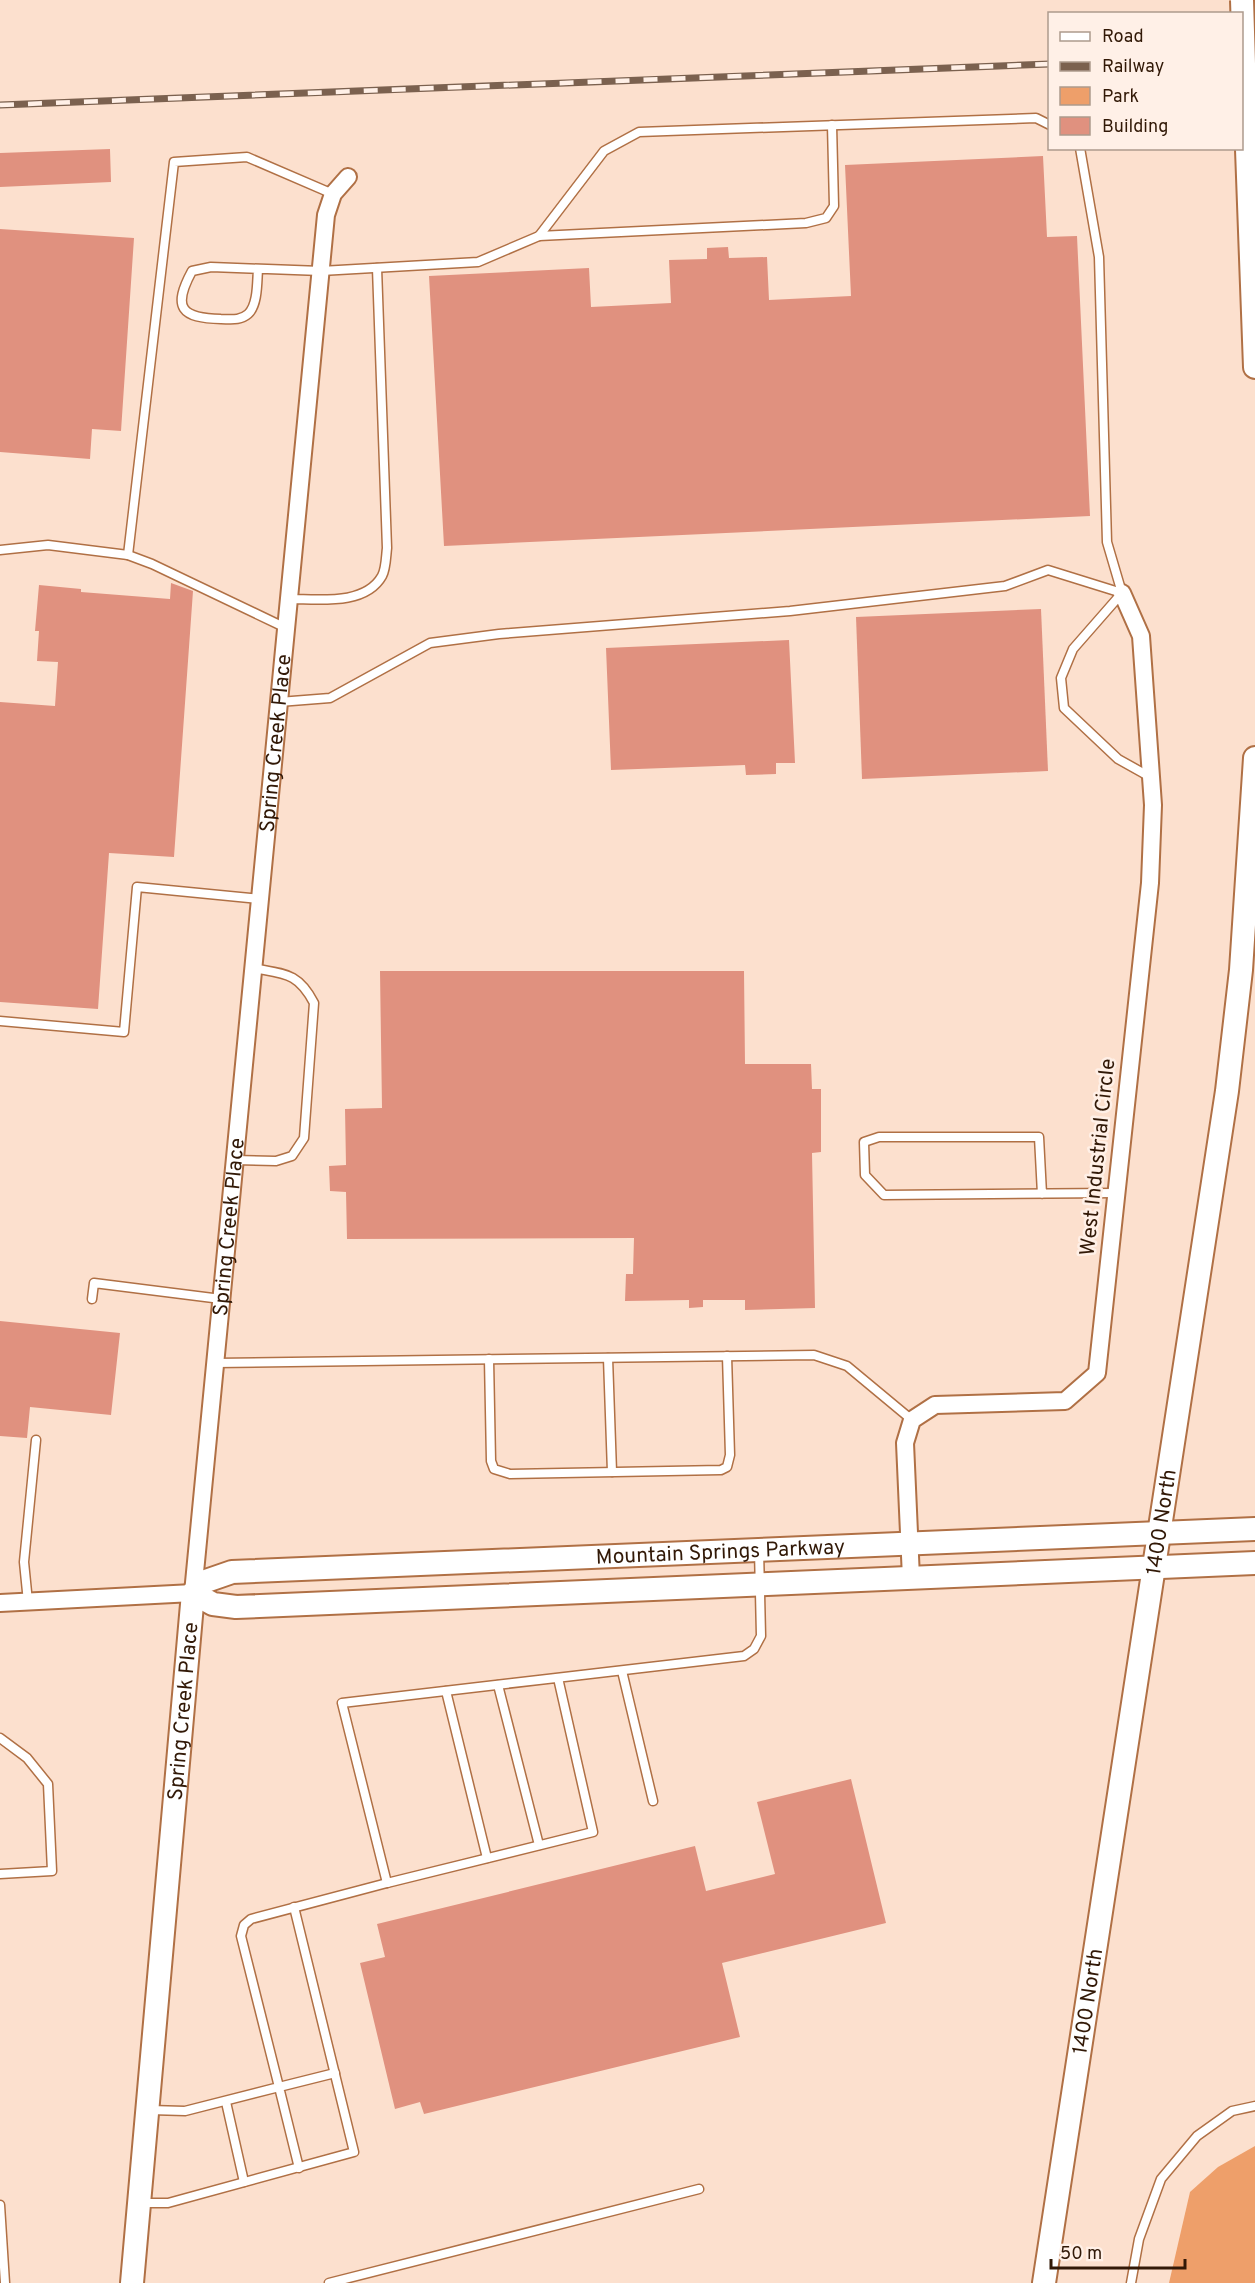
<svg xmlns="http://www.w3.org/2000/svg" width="1255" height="2283" font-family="Overpass,sans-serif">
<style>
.green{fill:#ee9f6a}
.building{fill:#e0917f}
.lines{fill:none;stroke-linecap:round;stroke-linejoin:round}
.lane-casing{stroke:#b07045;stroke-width:11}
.street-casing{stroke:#b07045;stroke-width:20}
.secondary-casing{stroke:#b07045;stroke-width:26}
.lane{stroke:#fff;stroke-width:8}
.street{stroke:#fff;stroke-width:16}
.secondary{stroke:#fff;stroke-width:22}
.rail-casing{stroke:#7b614f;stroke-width:7}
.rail{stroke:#fff0e7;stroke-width:4.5;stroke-dasharray:14;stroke-linecap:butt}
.secondary-bridge-casing{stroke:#b07045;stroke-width:26;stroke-linecap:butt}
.secondary-bridge{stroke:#fff;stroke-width:22}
.labels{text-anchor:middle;stroke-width:5;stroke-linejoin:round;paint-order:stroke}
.street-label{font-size:21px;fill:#321907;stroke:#fff0e7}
</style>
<rect width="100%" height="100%" fill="#fce0ce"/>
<polygon class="green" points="1255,2146 1255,2283 1169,2283 1190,2192 1218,2167"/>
<g class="building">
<polygon points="110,149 111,182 0,187 0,153"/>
<polygon points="1043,156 1047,237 1077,236 1090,516 444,546 429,276 589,268 591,307 671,303 669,260 707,259 707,248 728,247 729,258 767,257 769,300 851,296 845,165"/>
<polygon points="0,229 134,238 121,431 92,429 90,459 0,452"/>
<polygon points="171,583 193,591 174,857 109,853 98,1009 0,1002 0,702 55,706 58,662 37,661 39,631 35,631 39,585 81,589 81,592 170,599"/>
<polygon points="1041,609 1048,771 862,779 856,617"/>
<polygon points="789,640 795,763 776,763 776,774 746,775 745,765 611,770 606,648"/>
<polygon points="380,971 744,971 745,1064 811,1064 812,1089 821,1089 821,1152 812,1153 815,1308 745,1310 745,1300 703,1300 703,1307 689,1308 689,1300 625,1301 626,1274 633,1274 634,1238 347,1239 346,1192 330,1191 329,1166 346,1165 345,1109 382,1108"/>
<polygon points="0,1321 120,1333 111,1415 30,1407 27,1438 0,1436"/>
<polygon points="851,1779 886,1923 722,1963 740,2037 424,2114 420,2102 395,2109 360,1963 385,1957 377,1924 695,1846 706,1891 775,1874 757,1802"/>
</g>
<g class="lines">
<g class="lane-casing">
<g id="lane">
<polyline points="1080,148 1099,257 1107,542 1122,593"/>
<polyline points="539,236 806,223 826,218 834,206 832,125"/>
<path d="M258,269C257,282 258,305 248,314C240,321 230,319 221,319C181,318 172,308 192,271L211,267L321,271L478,262L539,236L604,151L639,132L1036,118L1050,125"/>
<polyline points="0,550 48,545 128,555 152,564 286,628"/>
<polyline points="128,555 174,162 247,157 333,194"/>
<polyline points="1122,593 1073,649 1061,678 1064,708 1118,759 1152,778"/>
<path d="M289,599C318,599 365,606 382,576C386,569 386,556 387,548L377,268"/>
<polyline points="279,702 330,698 430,643 499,634 790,611 1005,586 1048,570 1122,593"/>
<polyline points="0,1021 124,1032 137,887 260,899"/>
<path d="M234,1160L276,1161L292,1156L304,1138L314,1003C298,972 284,974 253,968"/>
<polyline points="1042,1194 1039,1137 879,1137 864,1142 865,1175 884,1195 1116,1193"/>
<polyline points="92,1299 94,1283 221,1299"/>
<polyline points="608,1358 612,1472"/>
<polyline points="489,1359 491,1461 494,1469 510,1474 721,1470 727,1467 730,1455 727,1356"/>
<polyline points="215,1363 814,1355 847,1366 912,1420"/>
<polyline points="28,1602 24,1562 36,1440"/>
<polyline points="622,1671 653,1801"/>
<path d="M558,1678L593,1832L387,1883L342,1703C476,1687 610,1672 744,1656L754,1649L761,1636L759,1550"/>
<polyline points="498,1685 539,1845"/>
<polyline points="446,1691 487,1858"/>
<polyline points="0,1738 27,1758 48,1784 52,1871 0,1874"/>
<polyline points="226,2102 244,2182"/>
<polyline points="150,2110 185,2111 279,2087 241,1936 244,1925 251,1919 387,1883"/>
<polyline points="299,2168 279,2087 335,2073"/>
<polyline points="140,2203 168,2203 354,2152 294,1907"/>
<polyline points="0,2205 5,2283"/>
<polyline points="329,2283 699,2189"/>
<polyline points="1131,2283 1139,2239 1161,2179 1197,2136 1232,2111 1255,2106"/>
</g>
</g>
<g class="street-casing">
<g id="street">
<polyline points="911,1578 905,1443 912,1420 935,1405 1065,1401 1097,1373 1150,883 1153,805 1141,636 1122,593"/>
<path id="s1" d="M0,1603L193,1593L326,215L333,194L348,177"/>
</g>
</g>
<g class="secondary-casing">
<g id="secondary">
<polyline points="1245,95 1255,367"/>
<path id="s2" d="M193,1593L206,1581L232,1572L1255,1529"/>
<polyline points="193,1593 213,1604 236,1607 1255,1563"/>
<path id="s3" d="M132,2283L193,1593"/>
<path id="s4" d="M1044,2283L1227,1091L1241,970L1255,758"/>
</g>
</g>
<use href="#lane" class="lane"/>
<use href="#street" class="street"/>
<use href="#secondary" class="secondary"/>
<g class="rail-casing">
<g id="rail">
<polyline points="1242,56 1255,56"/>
<polyline points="0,105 1050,64"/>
</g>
</g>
<use href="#rail" class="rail"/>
<g class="secondary-bridge-casing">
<polyline id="secondary-bridge" points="1242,0 1245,95"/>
</g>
<use href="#secondary-bridge" class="secondary-bridge"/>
</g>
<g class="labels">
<g class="street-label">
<text dy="7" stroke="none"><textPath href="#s1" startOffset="1047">Spring Creek Place</textPath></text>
<text transform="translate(1097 1157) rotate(-84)" y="7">West Industrial Circle</text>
<text dy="7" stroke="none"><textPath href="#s1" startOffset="561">Spring Creek Place</textPath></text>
<text dy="7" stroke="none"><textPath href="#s4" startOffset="770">1400 North</textPath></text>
<text dy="7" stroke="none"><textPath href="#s2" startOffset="534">Mountain Springs Parkway</textPath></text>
<text dy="7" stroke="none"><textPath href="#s3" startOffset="574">Spring Creek Place</textPath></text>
<text dy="7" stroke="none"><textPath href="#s4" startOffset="285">1400 North</textPath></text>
</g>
</g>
<rect x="1048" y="12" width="195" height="138" fill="#fff0e7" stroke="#ad9a8d" stroke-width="1.5"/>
<rect x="1060" y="32" width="30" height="9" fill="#ffffff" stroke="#ad9a8d" stroke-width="1.5"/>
<text x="1102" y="42" font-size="18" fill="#321907">Road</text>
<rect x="1060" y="62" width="30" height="9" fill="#7b614f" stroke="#ad9a8d" stroke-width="1.5"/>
<text x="1102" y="72" font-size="18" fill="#321907">Railway</text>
<rect x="1060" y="87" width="30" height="18" fill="#ee9f6a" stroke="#ad9a8d" stroke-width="1.5"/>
<text x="1102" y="102" font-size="18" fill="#321907">Park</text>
<rect x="1060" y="117" width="30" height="18" fill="#e0917f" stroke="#ad9a8d" stroke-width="1.5"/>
<text x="1102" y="132" font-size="18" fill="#321907">Building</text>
<path d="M1051 2259v9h134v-9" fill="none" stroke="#321907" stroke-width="3"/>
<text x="1060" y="2259" font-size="18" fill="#321907" stroke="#fff0e7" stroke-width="4.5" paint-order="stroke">50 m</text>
</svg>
